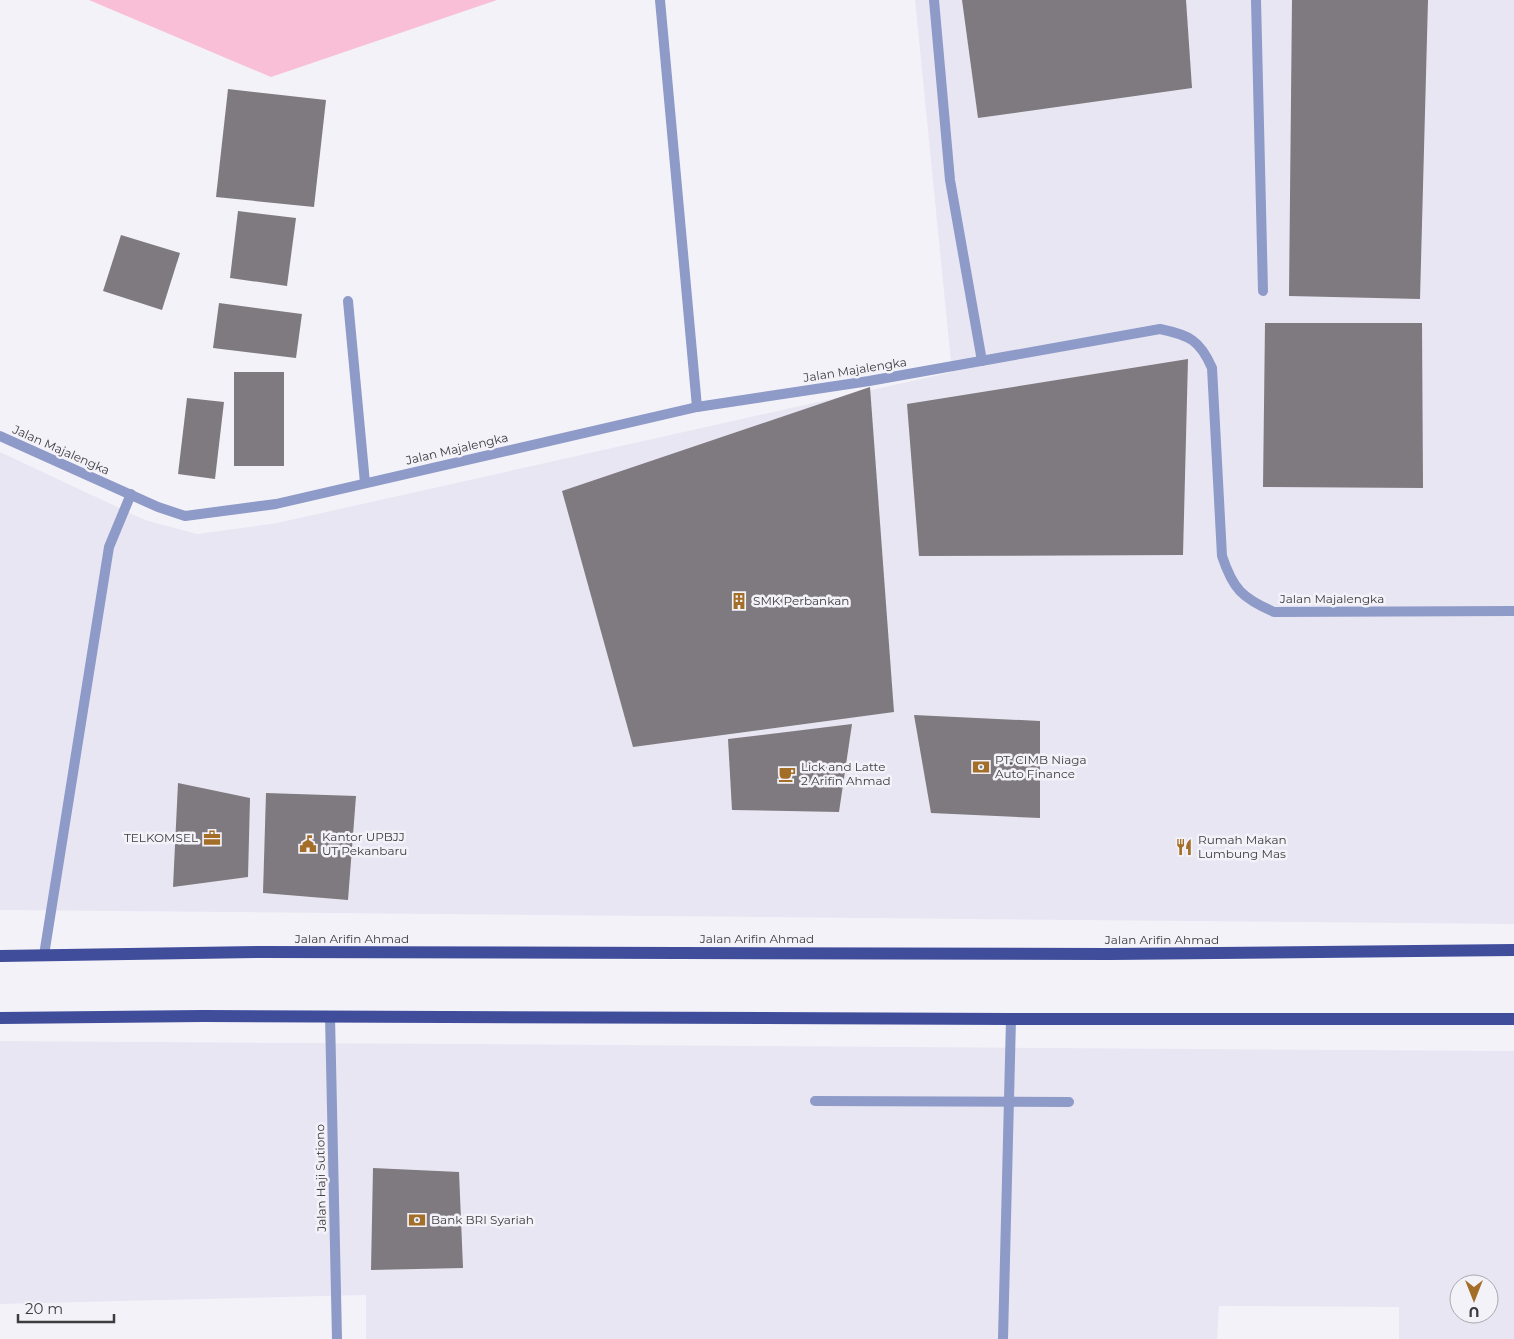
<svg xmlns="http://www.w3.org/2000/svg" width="1514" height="1339" font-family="Montserrat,sans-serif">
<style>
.built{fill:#e9e6f3;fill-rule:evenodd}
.green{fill:#f8bfd7}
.building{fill:#7f7a7f}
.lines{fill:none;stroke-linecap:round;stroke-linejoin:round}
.service{stroke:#8e9ac7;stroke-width:10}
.minor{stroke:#8e9ac7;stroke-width:10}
.primary{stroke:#3f4d9b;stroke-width:12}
.labels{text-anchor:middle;stroke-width:5;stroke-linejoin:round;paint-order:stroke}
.street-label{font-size:12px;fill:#3d3c3f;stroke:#f4f2f9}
.poi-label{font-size:12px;fill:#3d3c3f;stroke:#f4f2f9;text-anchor:start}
</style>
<rect width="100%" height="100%" fill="#f4f2f9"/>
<g class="built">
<polygon points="915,0 1514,0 1514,924 0,910 0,452 145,520 197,534 277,523 952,372"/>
<path d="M0,1041L1514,1051V1339H1399V1307L1219,1306L1217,1339H366V1295L0,1304ZM1459,1284H1489V1314H1459Z"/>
</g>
<polygon class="green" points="89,0 497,0 271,77"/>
<g class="building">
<polygon points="962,0 1186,0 1192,88 978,118"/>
<polygon points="1292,0 1428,0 1420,299 1289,296"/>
<polygon points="228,89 326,100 314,207 216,197"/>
<polygon points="238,211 296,218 287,286 230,278"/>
<polygon points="121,235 180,253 162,310 103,291"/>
<polygon points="219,303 302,314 296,358 213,348"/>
<polygon points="1265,323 1422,323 1423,488 1263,487"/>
<polygon points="1188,359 1183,555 919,556 907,404"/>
<rect x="234" y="372" width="50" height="94"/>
<polygon points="870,387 894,712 633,747 562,491"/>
<polygon points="187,398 224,402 215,479 178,474"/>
<polygon points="914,715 1040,721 1040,818 931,813"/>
<polygon points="852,724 839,812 732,810 728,739"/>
<polygon points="178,783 250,798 248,877 173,887"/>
<polygon points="266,793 356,796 348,900 263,893"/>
<polygon points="373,1168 459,1172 463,1268 371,1270"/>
</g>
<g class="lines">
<g class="service">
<polyline points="934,0 950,180 982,361"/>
<polyline points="1256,0 1263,291"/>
<polyline points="815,1101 1069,1102"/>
<polyline points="1003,1339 1011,1019"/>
</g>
<g class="minor">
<polyline points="660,0 697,407"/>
<polyline points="348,301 365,483"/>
<path d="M0,436L158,507L185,516L276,504L697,407L869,381L1160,329C1189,335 1200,340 1212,368L1222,556C1233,589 1242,598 1274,612L1514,611"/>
<polyline points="44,955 109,547 131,494"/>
<polyline points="330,1016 337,1339"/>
</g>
<g class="primary">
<polyline points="0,956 257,952 1109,954 1514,950"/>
<polyline points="0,1018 203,1016 1011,1019 1514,1019"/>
</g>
</g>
<defs>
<g id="building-bare" transform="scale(1.35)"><path d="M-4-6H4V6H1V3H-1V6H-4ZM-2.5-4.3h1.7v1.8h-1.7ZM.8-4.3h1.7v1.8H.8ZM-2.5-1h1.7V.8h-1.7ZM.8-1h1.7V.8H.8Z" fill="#a36e27" stroke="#f4f2f9" stroke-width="2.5" paint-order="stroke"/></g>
<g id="bank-bare" transform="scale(1.35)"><path d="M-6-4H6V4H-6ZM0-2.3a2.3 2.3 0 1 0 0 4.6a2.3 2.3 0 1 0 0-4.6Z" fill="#a36e27" stroke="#f4f2f9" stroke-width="2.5" paint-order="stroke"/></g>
<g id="cafe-bare" transform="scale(1.35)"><path d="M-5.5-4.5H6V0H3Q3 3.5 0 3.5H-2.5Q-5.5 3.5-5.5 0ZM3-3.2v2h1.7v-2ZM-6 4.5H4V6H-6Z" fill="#a36e27" stroke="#f4f2f9" stroke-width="2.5" paint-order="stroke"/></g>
<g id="office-bare" transform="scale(1.35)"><path d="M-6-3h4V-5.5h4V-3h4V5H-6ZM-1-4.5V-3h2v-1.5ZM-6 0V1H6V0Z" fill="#a36e27" stroke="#f4f2f9" stroke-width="2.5" paint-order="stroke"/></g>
<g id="civic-bare" transform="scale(1.35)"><path d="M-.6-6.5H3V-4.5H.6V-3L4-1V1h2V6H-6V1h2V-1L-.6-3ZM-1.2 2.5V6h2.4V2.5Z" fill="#a36e27" stroke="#f4f2f9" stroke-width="2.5" paint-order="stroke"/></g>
<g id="restaurant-bare" transform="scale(1.35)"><path d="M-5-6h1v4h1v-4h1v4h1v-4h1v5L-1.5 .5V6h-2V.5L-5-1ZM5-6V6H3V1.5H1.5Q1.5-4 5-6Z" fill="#a36e27" stroke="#f4f2f9" stroke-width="2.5" paint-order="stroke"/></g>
</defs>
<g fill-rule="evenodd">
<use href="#building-bare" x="739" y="601"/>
<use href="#bank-bare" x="981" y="767"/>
<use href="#cafe-bare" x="787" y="774"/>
<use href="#office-bare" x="212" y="838"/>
<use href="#civic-bare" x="308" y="844"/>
<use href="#restaurant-bare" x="1184" y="847"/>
<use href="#bank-bare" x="417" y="1220"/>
</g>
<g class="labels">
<g class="street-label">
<text transform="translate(855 370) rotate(-9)" y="4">Jalan Majalengka</text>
<text transform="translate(457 449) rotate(-13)" y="4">Jalan Majalengka</text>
<text transform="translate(61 450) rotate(24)" y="4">Jalan Majalengka</text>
<text x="1332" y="603">Jalan Majalengka</text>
<text x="352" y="943">Jalan Arifin Ahmad</text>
<text x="757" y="943">Jalan Arifin Ahmad</text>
<text x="1162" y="944">Jalan Arifin Ahmad</text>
<text transform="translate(321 1178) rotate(-91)" y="4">Jalan Haji Sutiono</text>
</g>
<g class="poi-label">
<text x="753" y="605">SMK Perbankan</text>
<text x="995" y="764">PT. CIMB Niaga<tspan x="995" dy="14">Auto Finance</tspan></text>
<text x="801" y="771">Lick and Latte<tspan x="801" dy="14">2 Arifin Ahmad</tspan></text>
<text x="322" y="841">Kantor UPBJJ<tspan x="322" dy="14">UT Pekanbaru</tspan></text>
<text x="198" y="842" text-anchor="end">TELKOMSEL</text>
<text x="1198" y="844">Rumah Makan<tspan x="1198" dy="14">Lumbung Mas</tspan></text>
<text x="431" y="1224">Bank BRI Syariah</text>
</g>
</g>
<g transform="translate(1474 1299) rotate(180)"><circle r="24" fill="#f4f2f9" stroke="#aba9af"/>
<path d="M0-4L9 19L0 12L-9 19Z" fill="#a36e27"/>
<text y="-8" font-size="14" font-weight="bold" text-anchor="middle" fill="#3d3c3f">U</text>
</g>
<path d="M18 1314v8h96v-8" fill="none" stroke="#3d3c3f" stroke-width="2.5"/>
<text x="25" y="1314" font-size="15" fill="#3d3c3f" stroke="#f4f2f9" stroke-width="4" paint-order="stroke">20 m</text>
</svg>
